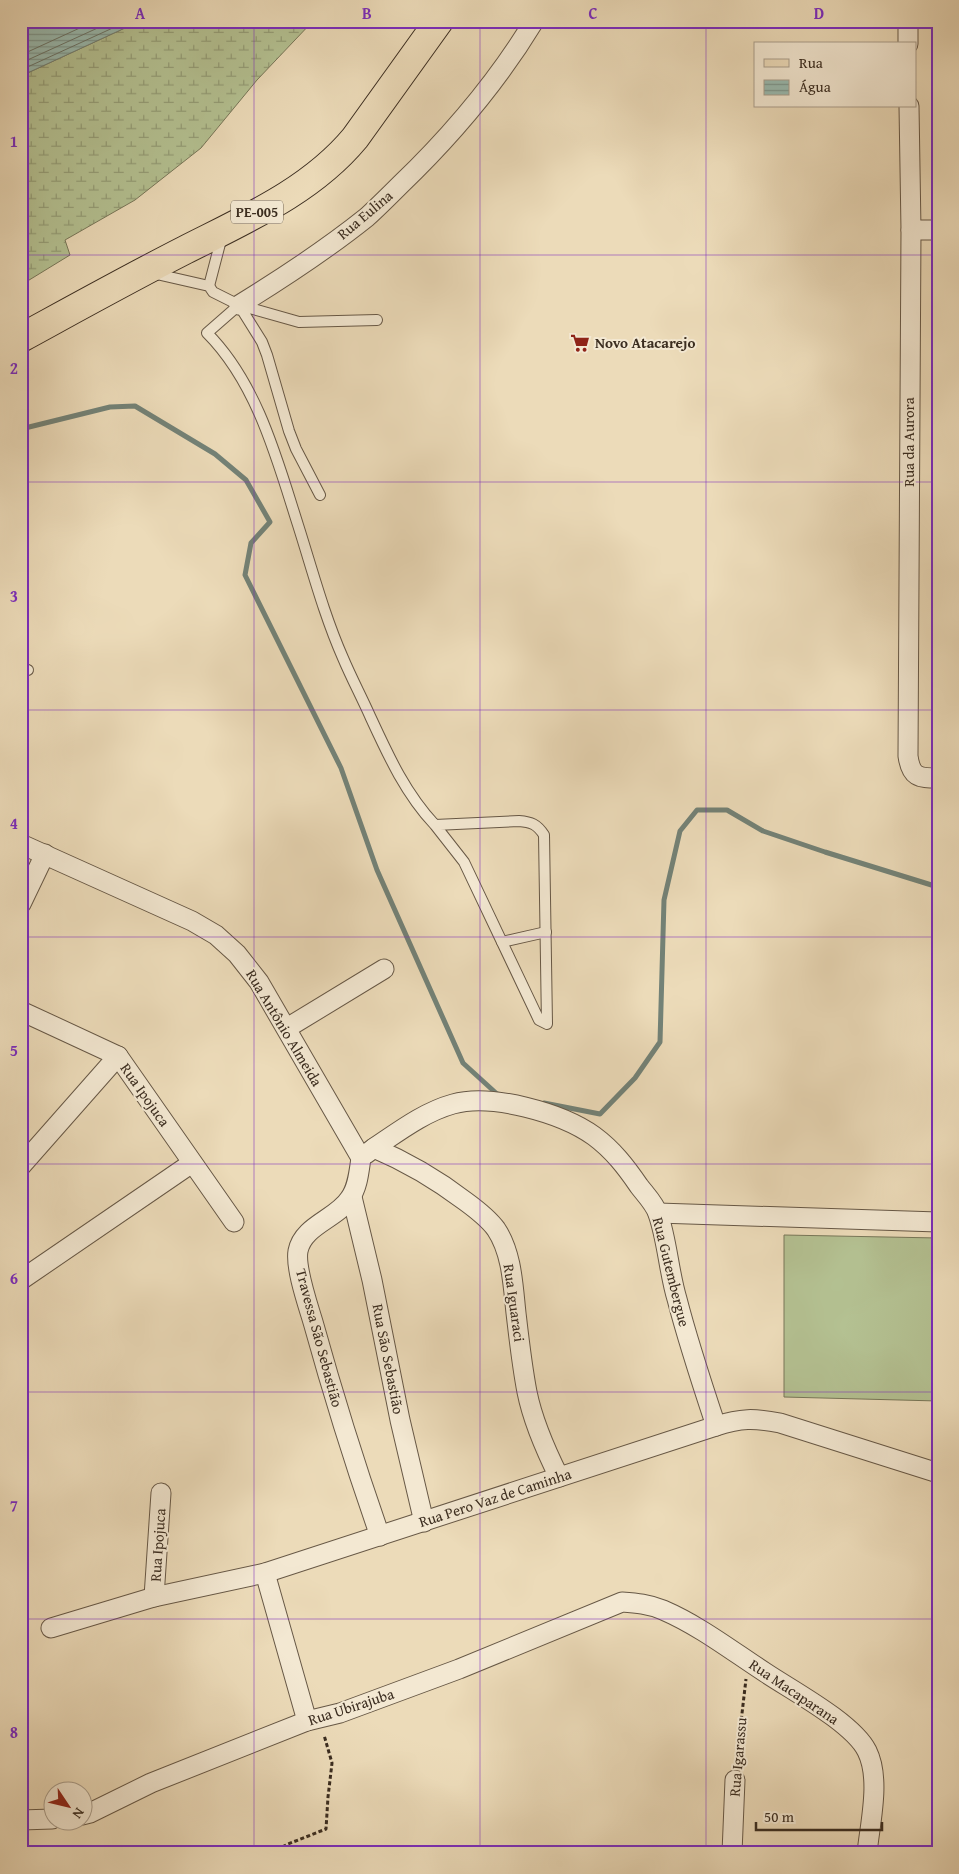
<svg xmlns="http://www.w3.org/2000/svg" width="959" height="1874" font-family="'Gentium Book Plus',serif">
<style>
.wetland{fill:url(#wetland-marsh);stroke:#787759}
.pitch{fill:#b4c192;stroke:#787759}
.water{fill:url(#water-rules);stroke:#738277}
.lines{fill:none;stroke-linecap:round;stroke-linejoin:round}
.shore{stroke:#6a7468;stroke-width:1}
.stream{stroke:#738277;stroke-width:5}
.service-casing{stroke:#675846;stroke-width:12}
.minor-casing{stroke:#675846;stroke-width:21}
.primary-casing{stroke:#3b2d20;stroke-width:30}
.path{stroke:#3b2d20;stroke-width:3;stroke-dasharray:4 2.5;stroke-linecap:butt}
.service{stroke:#f3e8d2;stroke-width:10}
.minor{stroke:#f3e8d2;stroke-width:19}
.primary{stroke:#ecdbb9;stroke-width:28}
.grid{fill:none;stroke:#7b2cbf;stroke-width:1;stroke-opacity:0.55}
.labels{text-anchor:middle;stroke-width:4;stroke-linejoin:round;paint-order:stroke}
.shield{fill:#f3e8d2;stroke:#726555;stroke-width:1}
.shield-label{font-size:14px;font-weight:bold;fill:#3b2d20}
.street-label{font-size:15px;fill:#3b2d20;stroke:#f3e8d2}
.poi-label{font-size:15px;font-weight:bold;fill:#3b2d20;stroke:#f3e8d2;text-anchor:start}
.neatline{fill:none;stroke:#7b2cbf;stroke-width:2}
.grid-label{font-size:16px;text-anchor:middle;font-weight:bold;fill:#7b2cbf}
</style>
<defs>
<pattern id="wetland-marsh" width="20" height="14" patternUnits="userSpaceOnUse" patternTransform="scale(1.25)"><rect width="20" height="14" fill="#b4c192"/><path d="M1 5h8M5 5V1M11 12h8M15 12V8" fill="none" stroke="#949d77"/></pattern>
<pattern id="water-rules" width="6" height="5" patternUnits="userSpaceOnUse" patternTransform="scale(1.25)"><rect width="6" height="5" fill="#99bbb1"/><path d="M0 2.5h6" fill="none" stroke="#7e9890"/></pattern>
</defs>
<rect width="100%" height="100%" fill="#ecdbb9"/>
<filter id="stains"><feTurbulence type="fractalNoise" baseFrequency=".004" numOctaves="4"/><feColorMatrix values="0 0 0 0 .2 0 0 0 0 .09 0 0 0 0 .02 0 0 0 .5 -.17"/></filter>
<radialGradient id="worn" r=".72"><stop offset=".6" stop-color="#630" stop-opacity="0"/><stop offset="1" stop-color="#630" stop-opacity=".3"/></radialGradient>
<polygon class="wetland" points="140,21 313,21 257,80 201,148 135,200 65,240 70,255 21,285 21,76"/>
<polygon class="pitch" points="784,1235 938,1238 938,1401 784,1397"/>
<polygon class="water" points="21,21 140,21 21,76"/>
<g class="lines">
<g class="shore">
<polyline points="21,55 95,21"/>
<polyline points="21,63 113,21"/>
<polyline points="21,70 128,21"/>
</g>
<g class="stream">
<polyline points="21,429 110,407 135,406 215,454 246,480 270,522 251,543 245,575 341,768 377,870 463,1063 497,1094 501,1095"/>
<polyline points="544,1103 600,1114 635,1078 660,1042 664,900 680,831 697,810 727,810 763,831 825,852 938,887"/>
</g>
<g class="service-casing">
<g id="service">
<path d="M152,273L209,286L213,292L239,305L207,333C257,383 277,459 298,525C312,569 324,615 343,658C351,677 361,696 370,716C388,755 405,793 435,825L519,821C531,822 537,824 544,835L547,1024L539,1020L464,862L435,825"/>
<polyline points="209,286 222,236"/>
<polyline points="320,495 296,449 289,431 267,355 262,342 239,305 299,322 377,320"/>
<polyline points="21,668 28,670"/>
<polyline points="502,942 546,932"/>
</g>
</g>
<g class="minor-casing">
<g id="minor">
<polyline points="908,21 908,44"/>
<path d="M909,106L911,230L908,756C911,777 918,778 938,778"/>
<polyline points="911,230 938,230"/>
<path d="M239,305C283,278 327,249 367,217C378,207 389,196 400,185C451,136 497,82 534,21"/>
<polyline points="21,844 192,921 216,935 237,954 259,982 361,1158"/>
<polyline points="21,904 45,854"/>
<polyline points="21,1011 118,1056 234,1222"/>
<polyline points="287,1028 384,969"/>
<path d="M374,1148C398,1132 424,1112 453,1104C491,1093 562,1113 594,1136C613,1150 626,1167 639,1186C645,1194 655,1204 658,1214C667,1239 669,1273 677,1299C688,1342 702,1384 716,1426"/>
<path d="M366,1154L374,1148C407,1162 436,1179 465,1201C476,1209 488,1218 496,1229C512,1253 513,1285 516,1313C519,1339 522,1366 527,1392C533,1422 545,1449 559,1477"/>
<path d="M361,1158C359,1171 358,1187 350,1198C337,1219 303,1225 298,1251C295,1268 308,1305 313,1322C333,1394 355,1465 380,1536"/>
<polyline points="21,1166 118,1056"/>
<polyline points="352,1197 372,1280 400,1420 424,1522"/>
<polyline points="658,1213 938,1222"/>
<polyline points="21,1280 192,1163"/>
<polyline points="265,1573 307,1721"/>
<polyline points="154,1597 161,1493"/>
<path d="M51,1628L154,1597L265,1573L716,1426C741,1418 754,1418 780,1423L938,1473"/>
<path d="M82,1815L90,1813L151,1783L307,1721L340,1713L459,1669L622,1602C636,1603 649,1604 663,1610C700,1626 732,1651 766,1673C793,1691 853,1723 867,1751C881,1779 870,1823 867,1853"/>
<polyline points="21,1820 52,1819"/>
<polyline points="732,1853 735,1780"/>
</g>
</g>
<g class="primary-casing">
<path id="primary" d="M21,338C76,308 130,278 185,250C246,219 311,191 355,138L439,21"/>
</g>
<g class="path">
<polyline points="736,1765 746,1679"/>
<polyline points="271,1853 288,1844 326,1829 328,1797 332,1763 324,1735"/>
</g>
<use href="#service" class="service"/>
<use href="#minor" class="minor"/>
<use href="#primary" class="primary"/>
</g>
<path class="grid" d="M254,21V1853M480,21V1853M706,21V1853M21,255H938M21,482H938M21,710H938M21,937H938M21,1164H938M21,1392H938M21,1619H938"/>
<defs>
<g id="supermarket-bare" transform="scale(1.5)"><path d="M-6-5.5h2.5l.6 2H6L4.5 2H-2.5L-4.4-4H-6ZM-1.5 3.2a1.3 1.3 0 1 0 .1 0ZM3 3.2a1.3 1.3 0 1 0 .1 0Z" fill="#8f2418" stroke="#f3e8d2" stroke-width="2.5" paint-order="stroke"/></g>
</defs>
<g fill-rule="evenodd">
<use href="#supermarket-bare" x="580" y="343"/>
</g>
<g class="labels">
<rect class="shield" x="231" y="200.5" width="52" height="23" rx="4"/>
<g class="shield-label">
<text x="257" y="217">PE-005</text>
</g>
<g class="street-label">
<text transform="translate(365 215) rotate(-40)" y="5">Rua Eulina</text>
<text transform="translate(909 442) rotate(-90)" y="5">Rua da Aurora</text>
<text transform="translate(284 1028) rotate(59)" y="5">Rua Antônio Almeida</text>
<text transform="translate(145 1095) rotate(55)" y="5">Rua Ipojuca</text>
<text transform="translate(671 1272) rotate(76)" y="5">Rua Gutembergue</text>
<text transform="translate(514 1303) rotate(82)" y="5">Rua Iguaraci</text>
<text transform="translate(319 1338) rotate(75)" y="5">Travessa São Sebastião</text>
<text transform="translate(388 1359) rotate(79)" y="5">Rua São Sebastião</text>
<text transform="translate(495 1498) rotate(-18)" y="5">Rua Pero Vaz de Caminha</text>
<text transform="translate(158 1545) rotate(-86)" y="5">Rua Ipojuca</text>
<text transform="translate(794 1692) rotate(34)" y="5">Rua Macaparana</text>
<text transform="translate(351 1707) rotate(-18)" y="5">Rua Ubirajuba</text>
<text transform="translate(738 1757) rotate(-85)" y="5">Rua Igarassu</text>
</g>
<g class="poi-label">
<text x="595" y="348">Novo Atacarejo</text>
</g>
</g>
<rect width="959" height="1874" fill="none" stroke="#ecdbb9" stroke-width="55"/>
<rect x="754" y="42" width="162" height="65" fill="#f3e8d2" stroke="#a99d8b"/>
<rect x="764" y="59" width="25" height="8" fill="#ecdbb9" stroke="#a99d8b"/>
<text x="799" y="68" font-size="15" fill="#3b2d20">Rua</text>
<rect x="764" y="80" width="25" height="15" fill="url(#water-rules)" stroke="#a99d8b"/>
<text x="799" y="92" font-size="15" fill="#3b2d20">Água</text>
<g transform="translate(68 1806) rotate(125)"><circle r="24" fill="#f3e8d2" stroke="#a99d8b"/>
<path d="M0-4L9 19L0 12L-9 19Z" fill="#8f2418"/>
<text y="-8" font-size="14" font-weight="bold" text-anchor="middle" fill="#3b2d20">N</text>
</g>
<path d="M756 1822v8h126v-8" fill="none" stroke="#3b2d20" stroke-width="2.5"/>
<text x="764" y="1822" font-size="15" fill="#3b2d20" stroke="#f3e8d2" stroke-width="4" paint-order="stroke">50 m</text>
<rect x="28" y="28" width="904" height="1818" class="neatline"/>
<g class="grid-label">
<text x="140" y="19">A</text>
<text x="367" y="19">B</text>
<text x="593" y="19">C</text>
<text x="819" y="19">D</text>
<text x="14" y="147">1</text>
<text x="14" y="374">2</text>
<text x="14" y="602">3</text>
<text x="14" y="829">4</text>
<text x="14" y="1056">5</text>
<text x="14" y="1284">6</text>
<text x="14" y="1511">7</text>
<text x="14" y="1738">8</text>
</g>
<rect width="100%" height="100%" filter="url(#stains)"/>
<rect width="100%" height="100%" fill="url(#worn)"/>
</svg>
